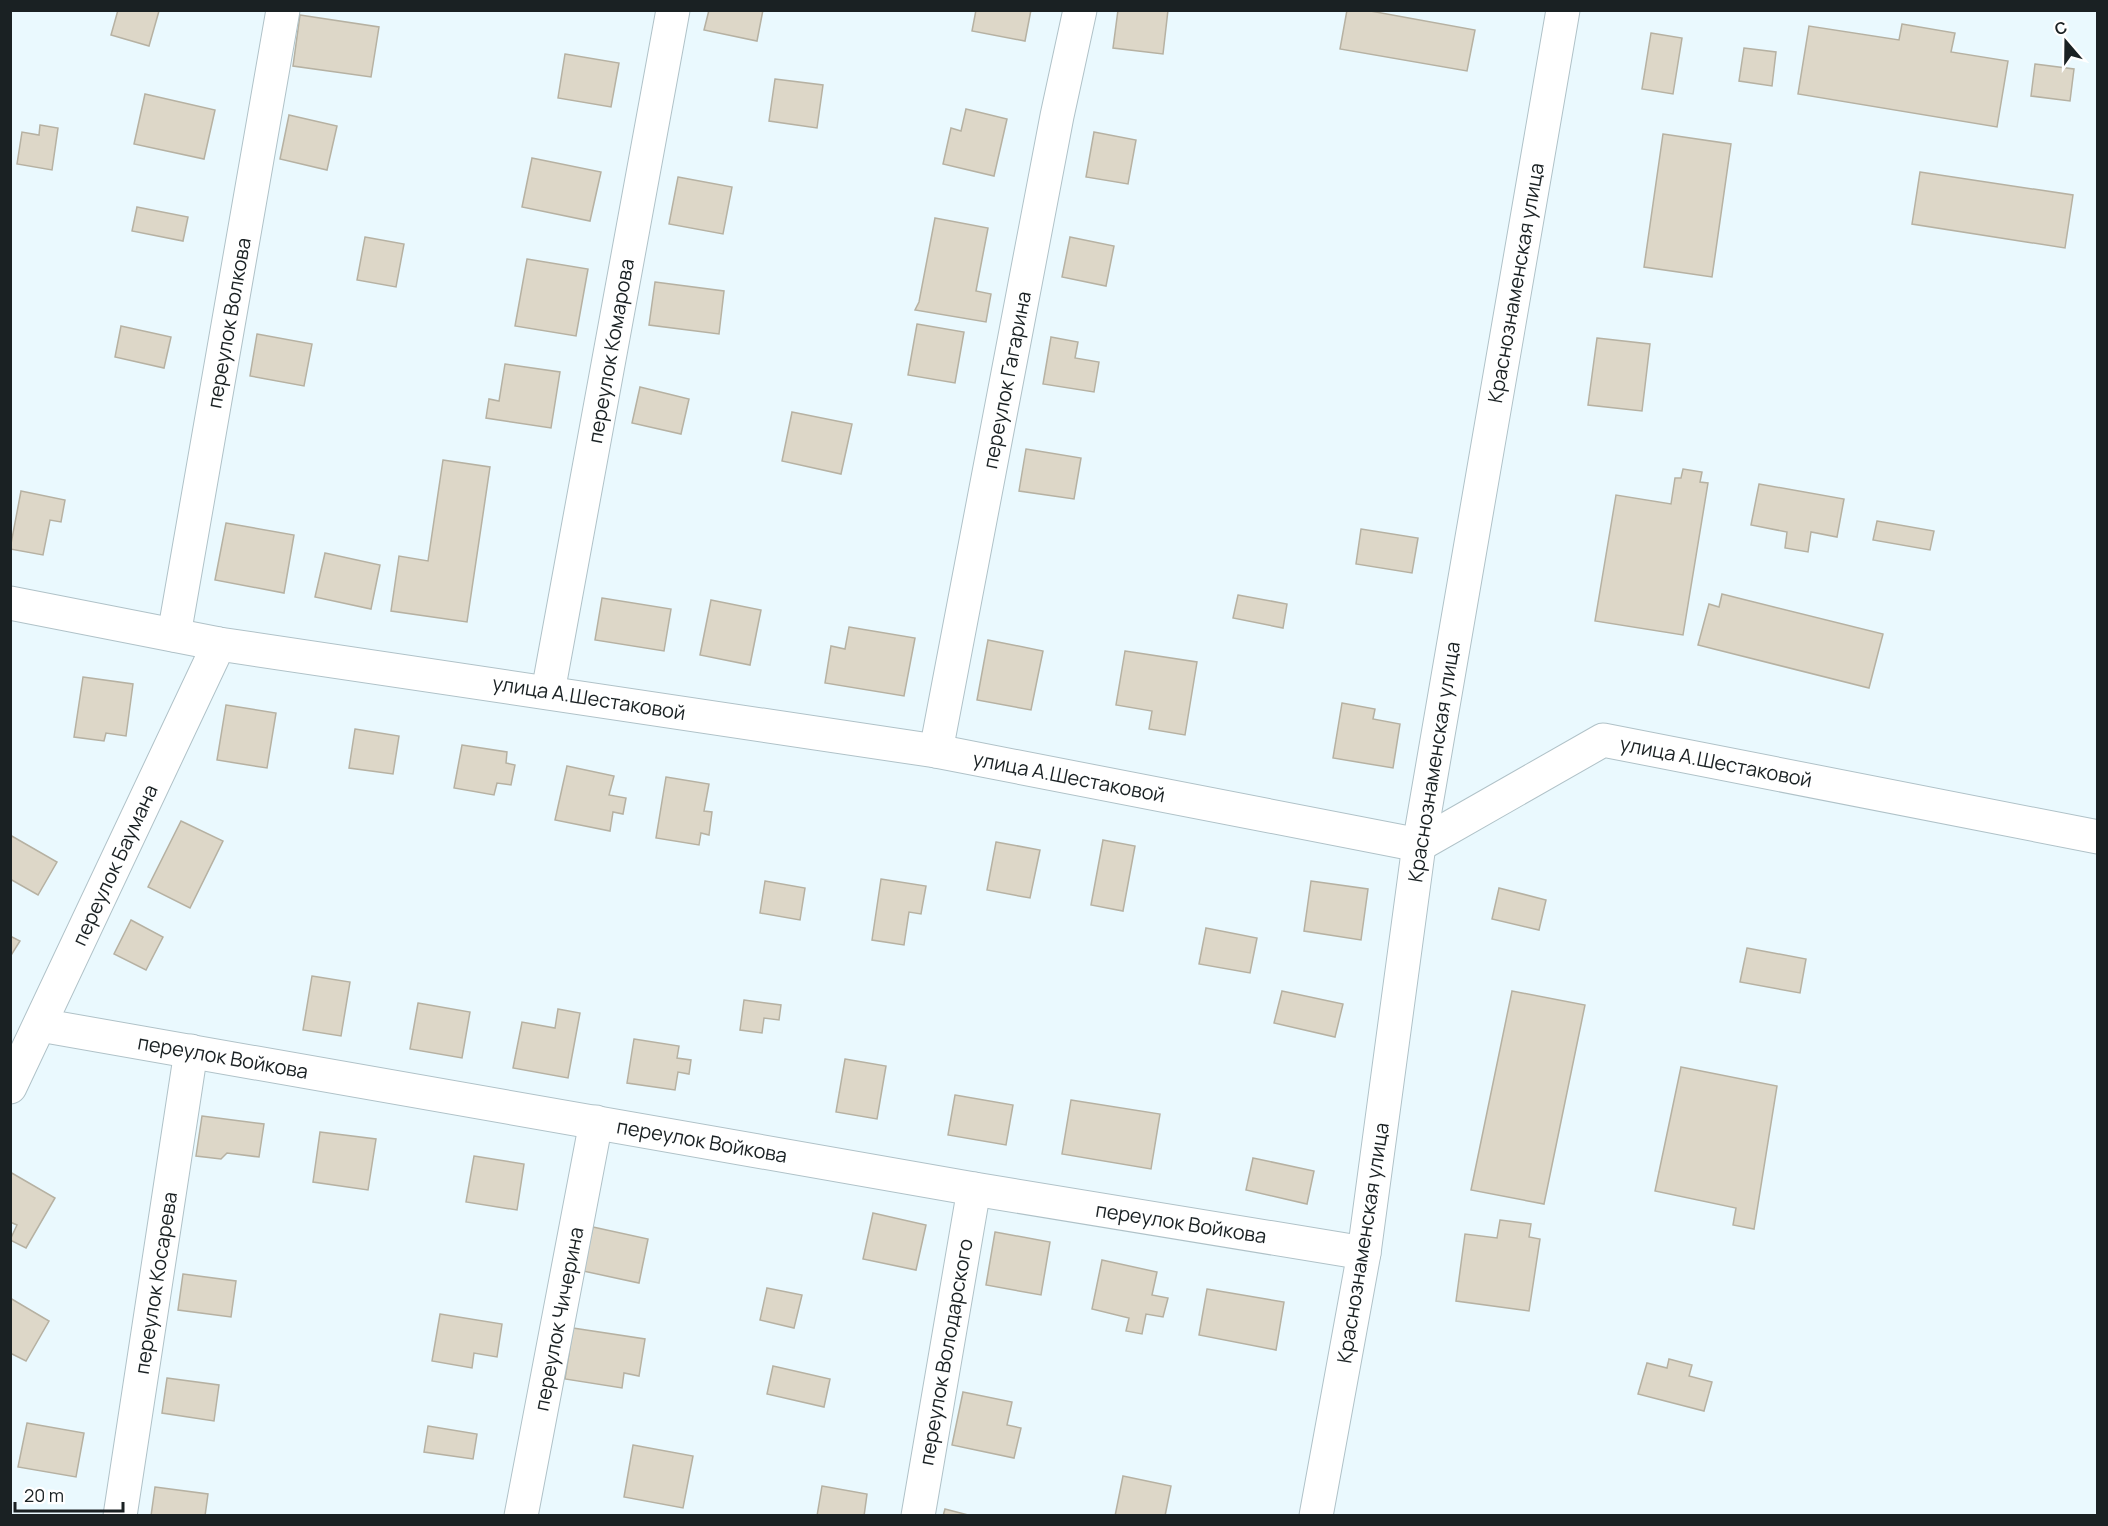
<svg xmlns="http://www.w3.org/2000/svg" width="2108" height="1526" font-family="Manrope,sans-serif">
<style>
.building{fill:#ddd7c8;stroke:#b6b1a2;stroke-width:1.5}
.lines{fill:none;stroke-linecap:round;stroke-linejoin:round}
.minor-casing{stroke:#b0c2c8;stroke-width:35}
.minor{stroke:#fff;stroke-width:33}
.labels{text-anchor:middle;stroke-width:5;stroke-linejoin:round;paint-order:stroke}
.street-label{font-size:20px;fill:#1a2123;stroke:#fff}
</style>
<rect width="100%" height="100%" fill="#eaf9fe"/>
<g class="building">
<polygon points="118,10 159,11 149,46 111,35"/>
<polygon points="709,10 763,10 757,41 704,30"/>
<polygon points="976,10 1031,10 1025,41 972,31"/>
<polygon points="1118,10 1168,10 1163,54 1113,48"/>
<polygon points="1347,10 1365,10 1475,30 1467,71 1340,49"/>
<polygon points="300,15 379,27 371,77 293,66"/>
<polygon points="1902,24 1955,33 1951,52 2008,61 1997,127 1798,94 1809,26 1899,40"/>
<polygon points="1651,33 1682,38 1673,94 1642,89"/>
<polygon points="1744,48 1776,52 1772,86 1739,81"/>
<polygon points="565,54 619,63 611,107 558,98"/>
<polygon points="2035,64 2074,69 2070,101 2031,96"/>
<polygon points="775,79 823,85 817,128 769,121"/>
<polygon points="145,94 215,110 204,159 134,144"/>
<polygon points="966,109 1007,119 994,176 943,164 951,128 961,131"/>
<polygon points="289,115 337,126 327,170 280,159"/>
<polygon points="40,125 58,128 52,170 17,164 22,132 39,135"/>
<polygon points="1094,132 1136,140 1128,184 1086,177"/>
<polygon points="1663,134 1731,144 1712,277 1644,267"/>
<polygon points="532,158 601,172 590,221 522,207"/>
<polygon points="1920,172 2073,195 2065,248 1912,224"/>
<polygon points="678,177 732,187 723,234 669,224"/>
<polygon points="137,207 188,217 183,241 132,231"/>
<polygon points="935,218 988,228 976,291 991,294 986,322 915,310 919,302"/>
<polygon points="365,237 404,244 396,287 357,280"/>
<polygon points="1070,237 1114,246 1106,286 1062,277"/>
<polygon points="527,259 588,269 576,336 515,326"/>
<polygon points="655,282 724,291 719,334 649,325"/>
<polygon points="917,324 964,332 955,383 908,375"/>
<polygon points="121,326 171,337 164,368 115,357"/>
<polygon points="257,334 312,344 304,386 250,376"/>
<polygon points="1051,337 1078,342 1075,358 1099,362 1094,392 1043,384"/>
<polygon points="1597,338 1650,344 1642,411 1588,405"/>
<polygon points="505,364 560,372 551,428 486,418 489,399 499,401"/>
<polygon points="640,387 689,399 681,434 632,423"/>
<polygon points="792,412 852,424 841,474 782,461"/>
<polygon points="1026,449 1081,458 1074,499 1019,491"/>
<polygon points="443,460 490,467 467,622 391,611 399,556 428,561"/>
<polygon points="1683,469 1702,472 1700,482 1708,483 1683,635 1595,621 1616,495 1671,504 1675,478 1681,478"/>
<polygon points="1759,484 1844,499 1837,537 1811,532 1808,552 1785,548 1787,532 1751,525"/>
<polygon points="21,491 65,500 61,522 50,520 43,555 10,549"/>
<polygon points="1877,521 1934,531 1930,550 1873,540"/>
<polygon points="226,523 294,535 284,593 215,580"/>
<polygon points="1361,529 1418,538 1412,573 1356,564"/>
<polygon points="325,553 380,565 371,609 315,597"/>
<polygon points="1722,594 1883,634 1869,688 1698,645 1709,604 1719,607"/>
<polygon points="1238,595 1287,604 1283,628 1233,618"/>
<polygon points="602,598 671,609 664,651 595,640"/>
<polygon points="711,600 761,610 750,665 700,655"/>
<polygon points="849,627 915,638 904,696 825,683 831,646 845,649"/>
<polygon points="988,640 1043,651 1031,710 977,700"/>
<polygon points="1125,651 1197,662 1185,735 1149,729 1152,711 1116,705"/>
<polygon points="83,677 133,684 126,736 106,733 104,741 74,737"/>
<polygon points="1342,703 1375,709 1373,719 1400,724 1393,768 1333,758"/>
<polygon points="226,705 276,713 267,768 217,760"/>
<polygon points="355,729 399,736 393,774 349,768"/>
<polygon points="462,745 507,752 506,763 515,765 511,785 497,783 494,795 454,788"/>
<polygon points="567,766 614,776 609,795 626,798 623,814 613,812 610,831 555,820"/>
<polygon points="666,777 709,784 704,811 712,812 709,835 701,833 699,845 656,838"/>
<polygon points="181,821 223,841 190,908 148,887"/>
<polygon points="10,835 57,862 38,895 10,879"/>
<polygon points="1103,840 1135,846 1123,911 1091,905"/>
<polygon points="996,842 1040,850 1030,898 987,890"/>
<polygon points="881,879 926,886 921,914 909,912 904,945 872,940"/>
<polygon points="765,881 805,888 800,920 760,913"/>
<polygon points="1311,881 1368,889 1361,940 1304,931"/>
<polygon points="1499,888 1546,900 1539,930 1492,919"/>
<polygon points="131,920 163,937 146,970 114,954"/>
<polygon points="1206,928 1257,938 1250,973 1199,964"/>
<polygon points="10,936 20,941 10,957"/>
<polygon points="1747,948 1806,959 1800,993 1740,982"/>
<polygon points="312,976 350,982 341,1036 303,1030"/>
<polygon points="1282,991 1343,1004 1335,1037 1274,1023"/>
<polygon points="1512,991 1585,1005 1544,1204 1471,1190"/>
<polygon points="744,1000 781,1005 779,1020 764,1018 762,1033 740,1030"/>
<polygon points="418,1003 470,1012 462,1058 410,1049"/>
<polygon points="558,1009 580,1013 568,1078 513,1068 522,1022 555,1028"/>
<polygon points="634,1039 679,1046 677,1058 691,1060 689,1074 678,1072 675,1090 627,1083"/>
<polygon points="845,1059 886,1066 877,1119 836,1112"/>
<polygon points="1681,1067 1777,1086 1754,1229 1733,1225 1736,1208 1655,1191"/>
<polygon points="955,1095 1013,1105 1006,1145 948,1135"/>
<polygon points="1071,1100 1160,1114 1151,1169 1062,1154"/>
<polygon points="202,1116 264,1124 259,1157 227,1153 221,1159 196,1156"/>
<polygon points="320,1132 376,1139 368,1190 313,1182"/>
<polygon points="474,1156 524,1164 517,1210 466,1202"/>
<polygon points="1253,1158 1314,1171 1307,1204 1246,1190"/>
<polygon points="10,1172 55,1198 26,1248 10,1240 17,1225 10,1222"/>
<polygon points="873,1213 926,1225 916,1270 863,1259"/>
<polygon points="1500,1220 1531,1224 1529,1237 1540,1239 1529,1311 1456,1301 1465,1234 1497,1238"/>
<polygon points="593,1227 648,1239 639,1283 583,1271"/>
<polygon points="995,1232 1050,1242 1041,1295 986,1285"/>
<polygon points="1102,1260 1157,1272 1152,1295 1168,1298 1163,1317 1146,1314 1142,1334 1126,1331 1129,1318 1092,1309"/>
<polygon points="183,1274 236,1281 231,1317 178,1310"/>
<polygon points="767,1288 802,1295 794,1328 760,1320"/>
<polygon points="1207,1289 1284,1302 1276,1350 1199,1335"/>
<polygon points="10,1298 49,1321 26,1361 10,1353"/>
<polygon points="440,1314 502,1324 497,1357 474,1353 472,1368 432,1361"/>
<polygon points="573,1328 645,1339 639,1376 624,1373 622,1388 565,1379"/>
<polygon points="1669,1359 1692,1365 1689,1376 1712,1382 1704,1411 1638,1394 1647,1363 1667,1368"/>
<polygon points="773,1366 830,1379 824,1407 767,1394"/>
<polygon points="167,1378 219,1385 214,1421 162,1413"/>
<polygon points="963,1392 1012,1402 1007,1425 1021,1428 1014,1458 952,1445"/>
<polygon points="27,1423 84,1433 76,1477 18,1467"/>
<polygon points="428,1426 477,1434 473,1459 424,1452"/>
<polygon points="633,1445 693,1456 683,1508 624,1497"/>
<polygon points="1123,1476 1171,1486 1165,1516 1115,1516"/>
<polygon points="822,1486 867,1494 864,1516 817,1516"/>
<polygon points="155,1487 208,1494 205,1516 151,1516"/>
<polygon points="945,1509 972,1516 943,1516"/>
</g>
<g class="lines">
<g class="minor-casing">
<g id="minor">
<polyline points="10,603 219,644 936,751 1419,845 1603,740 2098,837"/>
<polyline points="174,635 283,10"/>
<polyline points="548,692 673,10"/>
<polyline points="936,751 1057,116 1080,10"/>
<polyline points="40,1025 974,1189 1364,1253"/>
<polyline points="10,1087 219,644"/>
<polyline points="120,1516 191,1051"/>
<polyline points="521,1516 596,1122"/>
<polyline points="918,1516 974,1189"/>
<polyline points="1316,1516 1364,1253 1419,845 1563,10"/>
</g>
</g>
<use href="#minor" class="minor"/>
</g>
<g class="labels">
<g class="street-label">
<text transform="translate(1516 283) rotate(-80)" y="7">Краснознаменская улица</text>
<text transform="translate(229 323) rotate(-80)" y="7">переулок Волкова</text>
<text transform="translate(611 351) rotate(-80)" y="7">переулок Комарова</text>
<text transform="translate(1007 380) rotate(-79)" y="7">переулок Гагарина</text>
<text transform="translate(589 698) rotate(9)" y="7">улица А.Шестаковой</text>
<text transform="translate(1434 762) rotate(-81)" y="7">Краснознаменская улица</text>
<text transform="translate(1716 762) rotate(11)" y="7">улица А.Шестаковой</text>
<text transform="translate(1069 777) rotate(11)" y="7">улица А.Шестаковой</text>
<text transform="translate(115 865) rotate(-65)" y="7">переулок Баумана</text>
<text transform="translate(223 1057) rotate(10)" y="7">переулок Войкова</text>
<text transform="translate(702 1141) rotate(10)" y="7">переулок Войкова</text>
<text transform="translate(1181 1223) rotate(9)" y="7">переулок Войкова</text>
<text transform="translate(1363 1243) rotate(-81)" y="7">Краснознаменская улица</text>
<text transform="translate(156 1283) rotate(-81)" y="7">переулок Косарева</text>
<text transform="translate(559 1319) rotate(-79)" y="7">переулок Чичерина</text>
<text transform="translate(946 1352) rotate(-80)" y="7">переулок Володарского</text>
</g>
</g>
<rect width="2108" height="1526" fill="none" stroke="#1a2123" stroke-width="24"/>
<g transform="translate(2066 42) rotate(340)" stroke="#ffffff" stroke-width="4.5" paint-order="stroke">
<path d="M0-4.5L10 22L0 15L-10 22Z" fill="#1a2123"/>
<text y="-9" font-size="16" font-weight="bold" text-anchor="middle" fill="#1a2123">С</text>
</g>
<path d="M15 1502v9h108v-9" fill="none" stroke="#1a2123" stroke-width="3"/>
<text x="24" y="1502" font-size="18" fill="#1a2123" stroke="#ffffff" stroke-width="4.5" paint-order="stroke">20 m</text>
</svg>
